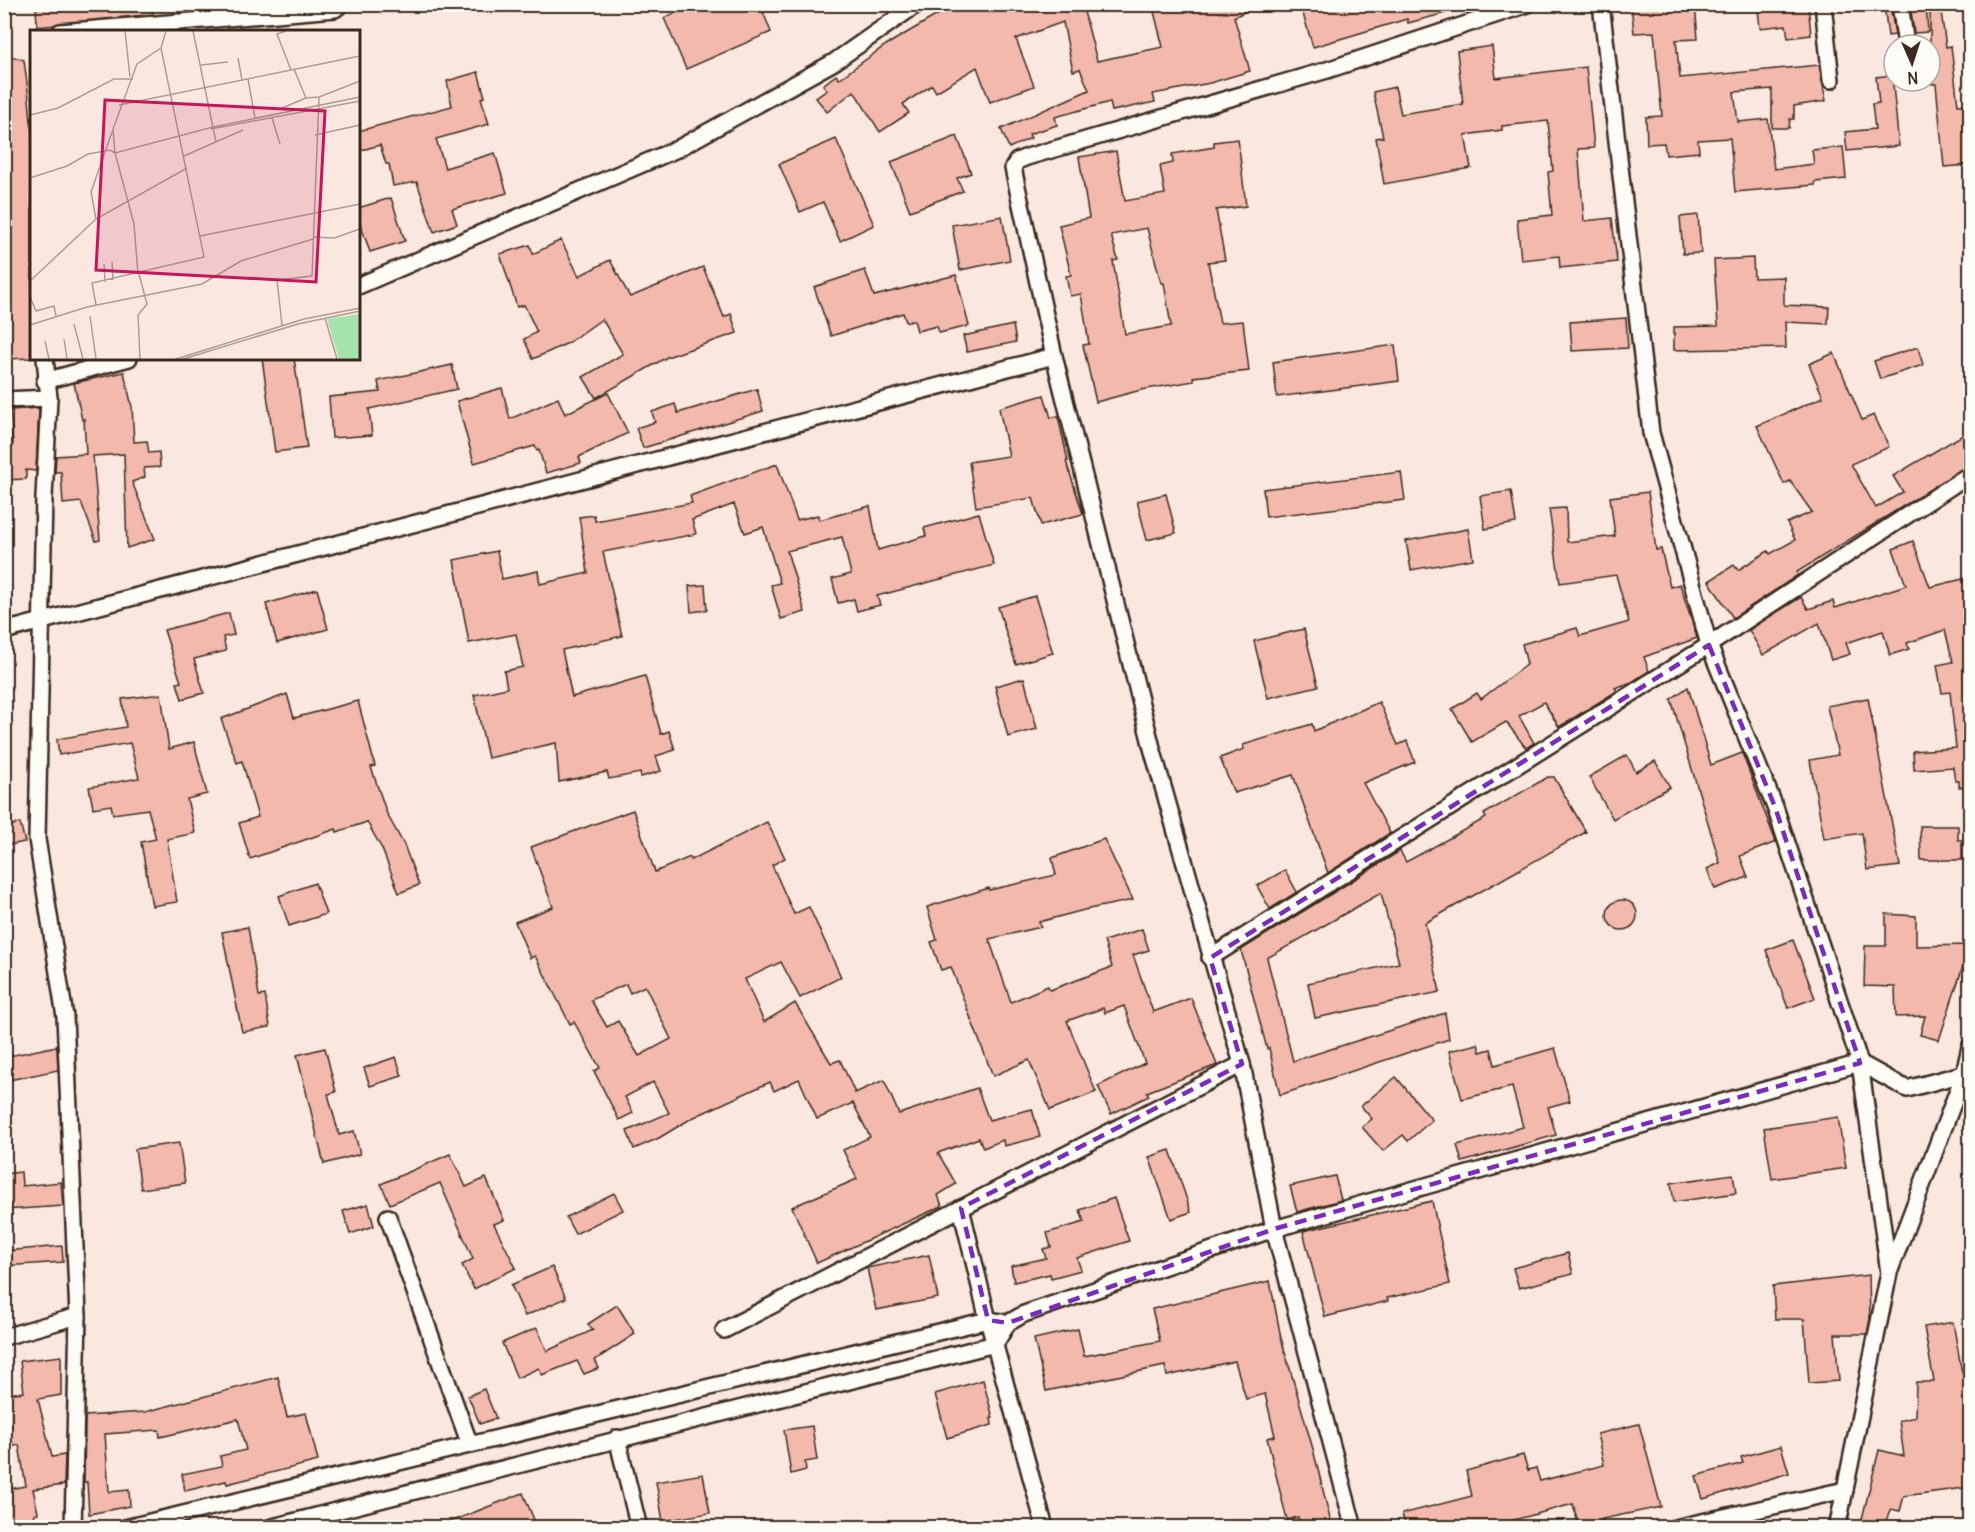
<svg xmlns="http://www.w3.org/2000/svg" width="1975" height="1532" font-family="Delius,sans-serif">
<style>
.building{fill:#f3b9ac;stroke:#3b2a1e;stroke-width:1.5;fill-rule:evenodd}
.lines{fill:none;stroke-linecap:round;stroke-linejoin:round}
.street-casing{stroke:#3b2a1e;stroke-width:20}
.street{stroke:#fdfcf7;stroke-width:15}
.marked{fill:none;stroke:#7b2cbf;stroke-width:4.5;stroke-dasharray:12 8;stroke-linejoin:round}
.inset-road{fill:none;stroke:#ae9c92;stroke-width:1.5}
.view{fill:#c2185b;fill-opacity:0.15;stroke:#c2185b;stroke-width:3}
.inset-edge{fill:none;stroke:#3b2a1e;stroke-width:3}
</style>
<rect width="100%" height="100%" fill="#fae8e0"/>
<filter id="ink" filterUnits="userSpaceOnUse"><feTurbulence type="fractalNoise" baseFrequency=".0167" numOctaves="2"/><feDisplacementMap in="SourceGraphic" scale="12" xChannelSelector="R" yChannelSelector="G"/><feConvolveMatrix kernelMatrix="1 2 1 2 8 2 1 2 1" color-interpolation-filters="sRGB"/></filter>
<g filter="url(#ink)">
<g class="building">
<polygon points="36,4 153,4 153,14 37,27"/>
<polygon points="696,4 760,4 771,32 686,69 664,18"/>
<polygon points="956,4 1082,4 1097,61 1163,47 1152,4 1260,4 1234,17 1250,71 1210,83 1153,94 1155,102 1112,111 1110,102 1055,117 1057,125 1029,134 1031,138 1009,148 1001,129 1089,90 1080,69 1073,71 1063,22 1016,39 1034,86 990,102 977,67 936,92 932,85 903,104 909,113 880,132 854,91 827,112 816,98 827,90 823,85 836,75 839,79 886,45"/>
<polygon points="1300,4 1456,4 1457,10 1408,23 1407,19 1313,47"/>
<polygon points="1631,4 1695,4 1698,39 1676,40 1680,78 1819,65 1826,101 1794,106 1794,119 1790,119 1789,128 1772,128 1772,89 1734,92 1738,122 1768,119 1774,169 1814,164 1812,150 1843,147 1846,179 1815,182 1815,185 1735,192 1730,138 1698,140 1699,152 1666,155 1664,143 1647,144 1646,117 1662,116 1654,32 1634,33"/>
<polygon points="1808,4 1811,35 1788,38 1786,25 1760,28 1758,9"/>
<polygon points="1884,4 1890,4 1895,35 1888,36"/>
<polygon points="1910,4 1926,4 1928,32 1914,33"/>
<polygon points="1930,4 1940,4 1946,47 1951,46 1958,105 1971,104 1971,165 1944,167 1936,84 1932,84 1930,67"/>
<polygon points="1492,46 1496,78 1586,67 1594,148 1578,149 1584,221 1612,218 1617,262 1560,268 1559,256 1521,260 1517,219 1552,215 1548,172 1553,171 1548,121 1502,126 1502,130 1465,135 1471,168 1384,184 1376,138 1383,137 1373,92 1395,87 1401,114 1463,104 1457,51"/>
<polygon points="4,54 24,60 29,98 32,134 32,358 6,359"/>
<polygon points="478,72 485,97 481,98 489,124 436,139 445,168 495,153 507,193 452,209 457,224 434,232 417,182 393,186 389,164 386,164 380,145 358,151 358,131 452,106 447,81"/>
<polygon points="1892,75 1899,146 1847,151 1845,132 1875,129 1872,104 1879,103 1876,77"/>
<polygon points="957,136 971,173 957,178 963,191 910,211 891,162"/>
<polygon points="836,139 874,225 840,241 823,202 800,212 779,164"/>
<path d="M1238,139L1246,206L1216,210L1225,260L1208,262L1220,323L1243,321L1249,371L1193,377L1194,381L1141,390L1096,402L1083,345L1089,344L1081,294L1070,296L1066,276L1071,275L1059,225L1089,218L1079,157L1116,151L1125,201L1165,194L1160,166L1173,163L1172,154L1214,147V142ZM1147,228L1161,283H1164L1171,326L1125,334L1113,261L1118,260L1111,235Z"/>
<polygon points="391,198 405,241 370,252 358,217 358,208"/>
<polygon points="1698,215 1701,253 1683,254 1680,217"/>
<polygon points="1002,216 1010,260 960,270 952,225"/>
<polygon points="561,240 579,276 610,260 630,297 703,267 724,317 731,314 737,333 667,357 596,398 583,377 623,354 602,319 568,343 533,359 524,339 537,332 524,305 517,307 500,254 530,245 533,254"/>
<polygon points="1753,258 1754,278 1784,277 1784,305 1829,307 1828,324 1785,322 1786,348 1674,350 1674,327 1718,326 1714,260"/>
<polygon points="865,270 874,296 956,275 969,326 939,333 937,326 917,331 914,320 906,322 903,313 831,336 814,287"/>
<polygon points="1626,318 1628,348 1572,351 1570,322"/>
<polygon points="1013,325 1016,342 967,352 963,336"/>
<polygon points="1395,345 1399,381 1277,397 1273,362"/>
<polygon points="1918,347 1923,365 1880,379 1874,361"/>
<polygon points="1834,353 1862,420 1874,415 1889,447 1851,464 1876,508 1903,492 1893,476 1971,430 1971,464 1797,572 1798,575 1733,618 1709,581 1734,565 1738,570 1768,551 1770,554 1795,540 1787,523 1812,512 1790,481 1784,484 1757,426 1823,397 1809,364"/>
<polygon points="262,358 294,358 307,448 275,452"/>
<polygon points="452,365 457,389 369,409 372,435 332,438 329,397 380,392 378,381"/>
<polygon points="124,372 132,407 134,442 147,441 149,453 159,452 160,467 144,468 145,477 132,482 155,539 127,548 124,454 93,456 100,540 96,541 81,502 63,504 61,472 55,472 56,456 86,454 84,419 82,420 74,383"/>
<polygon points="502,388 510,419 558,398 565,414 608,393 628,433 579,457 581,463 546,473 539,450 537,451 535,446 474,463 457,401"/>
<polygon points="757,389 763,411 643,448 636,428 655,422 652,412 675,404 678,413"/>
<polygon points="1044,395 1051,418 1058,416 1068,461 1066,461 1083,514 1041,525 1033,498 976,507 969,462 1009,456 999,408"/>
<polygon points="39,408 36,471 26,470 26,479 4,480 4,464 9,464 7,444 13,444 10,410"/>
<polygon points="777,464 797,520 818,515 819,520 870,506 878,550 926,536 924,528 979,513 994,565 877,596 880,605 857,611 854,599 838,603 832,579 851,574 842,537 787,551 805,612 781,619 771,585 780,583 763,527 745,533 734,504 692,520 696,534 603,552 622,636 562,650 572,697 645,676 661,734 669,731 675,750 656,756 661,771 641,777 640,773 609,779 607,772 559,782 556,743 488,758 474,695 507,688 504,671 523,667 516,634 469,643 454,560 497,551 502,579 538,571 540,584 588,573 579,517 594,515 595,521 692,503 690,496"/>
<polygon points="1401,472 1405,500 1266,517 1263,489"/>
<polygon points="1511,491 1516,523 1485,529 1480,496"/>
<polygon points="1648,492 1656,550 1661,549 1670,587 1680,584 1697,638 1644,657 1649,671 1632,682 1615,688 1617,691 1559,727 1544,702 1519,716 1534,743 1526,748 1506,722 1472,742 1452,709 1477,693 1481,699 1527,664 1522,644 1577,628 1580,636 1629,622 1616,575 1560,583 1549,509 1566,508 1567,542 1615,536 1610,497"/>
<polygon points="1166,494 1176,533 1147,540 1137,501"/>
<polygon points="1468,529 1473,559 1411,570 1406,541"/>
<polygon points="1913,541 1930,587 1971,577 1971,786 1959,787 1959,781 1955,781 1953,767 1914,770 1913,751 1956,748 1950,692 1942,693 1937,665 1953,662 1945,630 1907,643 1909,649 1890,655 1883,631 1846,643 1850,654 1831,660 1819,623 1763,655 1749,630 1801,597 1808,609 1833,601 1835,608 1906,585 1893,549"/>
<polygon points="705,585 707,610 691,612 689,586"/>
<polygon points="317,589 328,629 277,643 266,604"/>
<polygon points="1035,596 1053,653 1016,664 998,607"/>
<polygon points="229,613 234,635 223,637 226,651 194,659 204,693 182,699 177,683 181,682 164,630"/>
<polygon points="1304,629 1318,686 1268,698 1254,641"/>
<polygon points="1024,678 1037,729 1008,737 995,686"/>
<polygon points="1688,687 1711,765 1742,753 1776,842 1740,856 1748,877 1715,889 1707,869 1720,863 1671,699"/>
<polygon points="161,694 169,749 194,742 207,794 187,799 195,833 167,839 177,902 152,906 141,842 156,839 148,809 113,814 111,805 93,808 89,787 139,778 130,743 59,755 57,739 126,727 122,699"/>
<polygon points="287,694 294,718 358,701 375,766 371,767 387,814 404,845 419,885 399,893 382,849 367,822 337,832 336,829 250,859 239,823 258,817 242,761 237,763 221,719"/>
<polygon points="1868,698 1900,866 1867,870 1862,833 1824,839 1810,760 1838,755 1827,706"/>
<polygon points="1379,702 1398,745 1407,741 1415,762 1363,783 1390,833 1328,873 1293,775 1234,793 1220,758 1244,749 1243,745 1312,724 1314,731"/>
<polygon points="1627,755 1636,772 1655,761 1670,787 1613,819 1589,777"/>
<polygon points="1548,777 1554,777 1586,832 1425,923 1440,992 1315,1018 1308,983 1399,963 1381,893 1267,958 1293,1061 1445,1013 1449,1039 1280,1095 1269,1048 1267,1049 1241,950 1400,851 1406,862 1486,818 1484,814"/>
<path d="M633,810L655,872L690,857L691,860L767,822L785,858L772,865L794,914L809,907L841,977L800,998L781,962L745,979L764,1022L795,1003L831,1063L840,1060L855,1093L884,1080L899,1114L977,1088L989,1120L1032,1109L1040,1137L1004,1146L1003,1140L983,1148L979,1138L938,1153L956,1184L938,1195L942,1206L817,1263L792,1207L857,1179L843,1150L870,1137L853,1103L817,1119L799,1079L774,1091L770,1082L692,1118L659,1138L634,1149L627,1131L669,1113L653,1082L625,1097L633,1113L619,1120L594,1071L600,1068L574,1022L570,1024L535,956L530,958L515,922L553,907L531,847ZM626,984L630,993L645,986L671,1039L639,1056L618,1021L607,1027L591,1000Z"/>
<polygon points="20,823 25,842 4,846 4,827"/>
<polygon points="1920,826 1958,826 1958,840 1962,840 1962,860 1921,860"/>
<polygon points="1104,839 1133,900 1084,910 1039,922 1041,927 989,939 1011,1002 1048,986 1050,990 1112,967 1104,941 1142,929 1149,950 1133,955 1153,1012 1191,998 1217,1065 1147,1092 1149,1096 1111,1114 1098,1086 1145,1063 1124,1006 1105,1013 1103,1008 1067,1021 1096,1092 1050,1110 1029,1060 993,1076 951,967 941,970 931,942 937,940 927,907 989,888 989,890 1056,875 1052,858"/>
<polygon points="1285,870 1297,892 1270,909 1257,886"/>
<polygon points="315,883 326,914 289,926 279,896"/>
<circle cx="1622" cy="915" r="15"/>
<polygon points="1886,914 1916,916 1916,946 1970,945 1939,1040 1920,1035 1925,1016 1896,1017 1895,987 1864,986 1865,946 1886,946"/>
<polygon points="248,927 259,996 265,995 270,1027 242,1032 222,932"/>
<polygon points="1793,940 1815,998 1788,1008 1766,950"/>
<polygon points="1478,1044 1480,1052 1491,1049 1495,1065 1555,1048 1570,1101 1548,1107 1556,1135 1462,1162 1457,1145 1523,1127 1512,1087 1462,1099 1449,1051"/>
<polygon points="57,1046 58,1070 4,1081 4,1057"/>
<polygon points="325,1048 336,1092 328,1094 339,1135 354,1131 360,1154 324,1164 297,1055"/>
<polygon points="396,1057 402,1076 370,1086 364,1068"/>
<polygon points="1396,1077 1432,1120 1408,1141 1403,1135 1383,1151 1362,1127 1372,1119 1361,1106"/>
<polygon points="1838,1117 1846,1168 1772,1179 1764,1128"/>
<polygon points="179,1143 185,1183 141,1189 135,1149"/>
<polygon points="1170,1150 1191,1212 1171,1219 1149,1157"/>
<polygon points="450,1154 466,1187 486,1178 504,1220 494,1224 516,1268 474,1289 462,1265 473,1259 440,1183 390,1204 381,1184"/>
<polygon points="21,1172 22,1186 61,1182 63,1206 4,1210 4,1174"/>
<polygon points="1733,1174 1736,1193 1674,1202 1671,1183"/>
<polygon points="1335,1176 1341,1200 1297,1212 1290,1186"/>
<polygon points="614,1193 623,1210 575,1234 566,1217"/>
<polygon points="1114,1198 1129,1241 1077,1258 1081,1270 1051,1278 1050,1274 1014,1282 1011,1266 1046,1258 1043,1249 1051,1247 1047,1233 1084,1222 1080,1210"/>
<polygon points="1432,1201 1450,1284 1387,1298 1388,1301 1325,1317 1303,1231"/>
<polygon points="368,1204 374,1226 350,1234 343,1211"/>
<polygon points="62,1246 63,1262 4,1266 4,1251"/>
<polygon points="1568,1253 1573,1274 1519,1288 1513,1268"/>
<polygon points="929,1255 938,1298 876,1310 867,1268"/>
<polygon points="552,1267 566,1298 525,1316 511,1285"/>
<polygon points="1869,1275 1870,1319 1867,1334 1835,1334 1839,1381 1809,1383 1804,1319 1775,1319 1773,1286"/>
<polygon points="1270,1281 1281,1338 1313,1449 1332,1527 1300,1527 1298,1517 1287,1520 1267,1438 1275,1436 1265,1394 1246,1399 1235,1361 1167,1376 1165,1366 1046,1391 1034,1339 1078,1329 1084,1356 1160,1341 1152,1309"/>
<polygon points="617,1305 635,1334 595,1360 599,1368 584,1374 577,1361 542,1375 539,1368 517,1378 502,1343 537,1328 547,1351 593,1330 588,1324"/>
<polygon points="1953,1322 1962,1373 1971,1372 1971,1487 1904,1496 1900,1511 1891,1509 1883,1527 1860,1527 1879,1450 1904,1456 1899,1421 1915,1417 1916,1382 1934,1382 1924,1327"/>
<polygon points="61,1356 61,1395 38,1399 52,1457 65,1455 64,1485 33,1489 38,1513 34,1514 37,1527 8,1527 4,1511 4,1490 26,1486 19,1445 4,1448 4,1394 24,1392 20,1361"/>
<polygon points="278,1377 287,1417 306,1413 318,1461 227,1484 226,1481 185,1491 182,1474 222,1466 220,1456 246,1450 238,1419 160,1437 159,1430 105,1434 109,1492 129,1490 130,1506 89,1514 87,1482 84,1482 85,1416 145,1412"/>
<polygon points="983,1380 993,1418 991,1418 992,1425 947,1438 935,1394"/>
<polygon points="484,1389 496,1418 480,1424 468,1396"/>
<polygon points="1639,1424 1661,1507 1602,1519 1603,1521 1579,1527 1573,1504 1488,1527 1406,1527 1402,1514 1472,1496 1466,1471 1523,1455 1528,1470 1536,1468 1540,1481 1604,1465 1597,1434"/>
<polygon points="812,1426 817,1460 805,1462 806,1470 791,1474 784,1430"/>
<polygon points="1781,1446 1789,1473 1703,1499 1696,1476 1743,1463 1741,1457"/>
<polygon points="703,1474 710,1513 663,1521 656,1482"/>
<polygon points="523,1493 537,1527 437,1527"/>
</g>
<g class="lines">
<g class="street-casing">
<g id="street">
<polyline points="1601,4 1651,433 1709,645 1775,807 1860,1063 1889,1273 1839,1519 1835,1528"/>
<polyline points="1823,4 1831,80"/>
<polyline points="1900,4 1906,45"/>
<polyline points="60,32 335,9 341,4"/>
<polyline points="358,286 677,149 834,62 917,4"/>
<polyline points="45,358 49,398 44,497 37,839 65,1017 78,1316 73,1528"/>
<polyline points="45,381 129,358"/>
<polyline points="4,400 49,398"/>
<polyline points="4,631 1054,356"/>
<polyline points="1210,958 1709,645 1970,474"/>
<polyline points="961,1208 988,1320 1045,1528"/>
<polyline points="388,1217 470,1445"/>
<polyline points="1890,1270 1964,1074 1970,1047"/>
<polyline points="724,1330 1242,1064"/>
<polyline points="4,1337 78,1316"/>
<polyline points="617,1438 639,1528"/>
<polyline points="125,1528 988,1320 1008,1323"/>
<polyline points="269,1528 995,1344 1008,1323 1024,1314 1274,1229 1860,1063 1907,1089 1970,1072"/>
<polyline points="1354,1528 1274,1229 1242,1064 1152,748 1054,356 1013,168 1017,161 1027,157 1324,71 1528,4"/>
<polyline points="1675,1528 1845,1490"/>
</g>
</g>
<use href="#street" class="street"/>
</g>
</g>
<path class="marked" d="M1709,645L1775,807L1860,1063L1274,1229L1008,1323L988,1320L961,1208L1242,1064L1210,958Z"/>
<g transform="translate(30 30)">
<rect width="330" height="330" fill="#fae8e0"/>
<path d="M330,284V329H309L297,289Z" fill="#a4e3ab"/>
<path class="inset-road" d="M95,1L100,47M163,1L186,112M256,1L247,4L261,40M208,28L212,50M171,35L198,32M264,39L276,68L289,67M218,49L225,88M89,75L330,26M252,78L276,68M0,85L28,78L84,49H103M242,88L250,114M181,99L330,71M285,105L330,95M154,126L213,100M0,148L37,136L58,124L80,120L85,123L183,97L330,67M66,189L61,162L82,102M170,206L330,174M283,207L304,208L330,199M82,232L83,250M74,234L75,252M108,244L104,194L85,123L83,99L107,34L131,18L136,1M109,244L117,274L108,285L110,329M0,251L66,189L157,138M0,267L6,281L24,276L26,286M66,275L62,253L174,227L131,18M60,286L66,329M295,288L307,329M44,294L53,329M0,295L57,277L172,254L211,231L283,209M252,295L247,250L282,246L289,67L330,51M34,309L37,329M15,311L19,329M146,329L274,289L330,278M153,329L268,294L330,281"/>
<path class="view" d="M75,70L295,81L286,252L66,240Z"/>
<rect width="330" height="330" class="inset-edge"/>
</g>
<rect width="1975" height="1532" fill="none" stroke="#fdfcf7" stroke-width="24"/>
<rect x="12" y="12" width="1951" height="1508" fill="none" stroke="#3b2a1e" stroke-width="2" filter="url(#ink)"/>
<g transform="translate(1912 63) rotate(177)"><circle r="28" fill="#fdfcf7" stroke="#afa8a0" stroke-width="1.5"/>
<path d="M0-4.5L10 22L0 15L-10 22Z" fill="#3b2a1e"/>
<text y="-9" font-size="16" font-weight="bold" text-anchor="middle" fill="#3b2a1e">N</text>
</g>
</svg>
